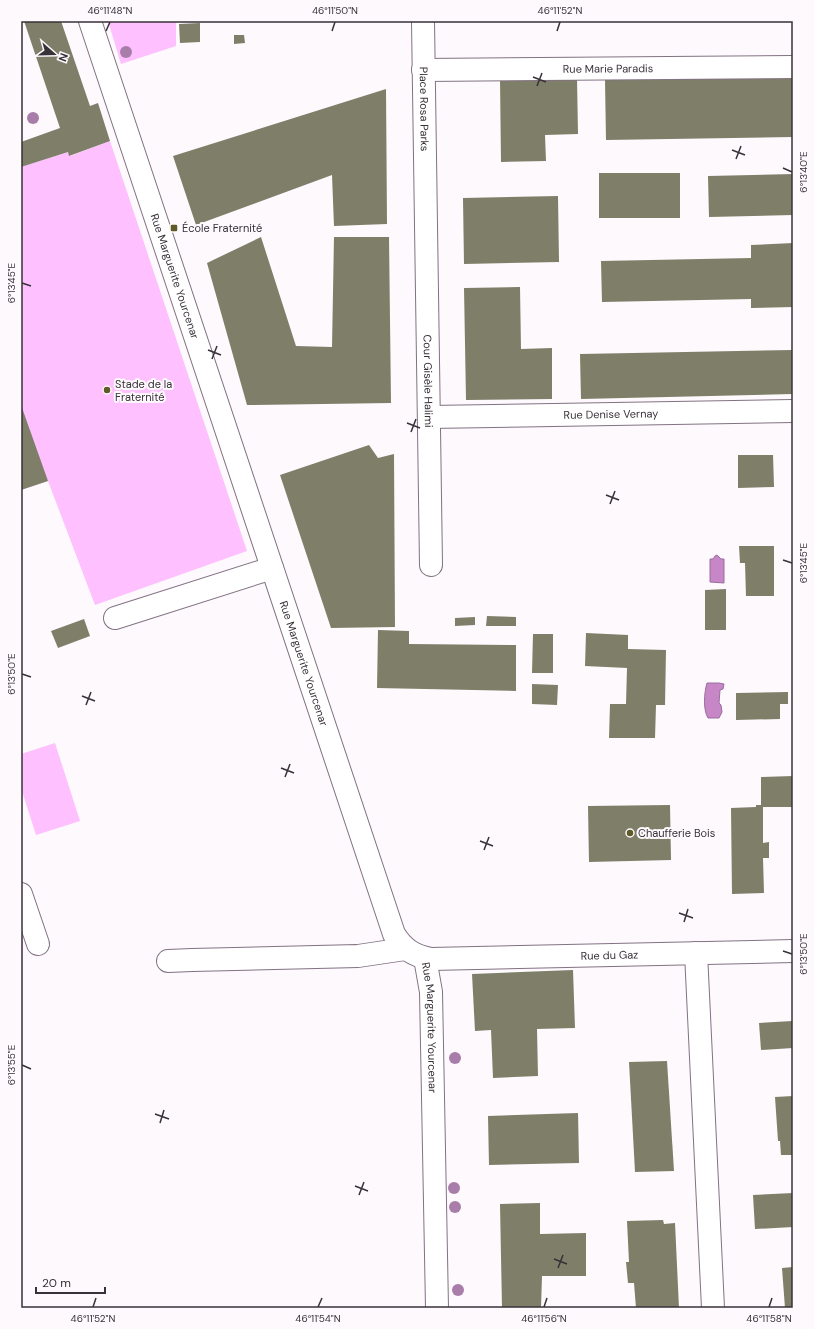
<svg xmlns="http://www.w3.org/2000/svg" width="814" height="1329" font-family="'DM Sans',sans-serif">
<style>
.green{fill:#fec0fe}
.water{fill:#c787c7;stroke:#9c6d9c}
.building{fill:#7f7e68}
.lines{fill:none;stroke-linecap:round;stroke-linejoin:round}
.minor-casing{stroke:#827282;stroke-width:24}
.minor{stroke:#fff;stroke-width:22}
.tree{fill:#a97daa}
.ticks{fill:none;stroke:#383138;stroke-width:1.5}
.poi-dot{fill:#605a27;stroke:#fdf9fd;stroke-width:1.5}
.labels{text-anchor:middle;stroke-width:4;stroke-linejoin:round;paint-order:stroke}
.street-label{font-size:11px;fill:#383138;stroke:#fdf9fd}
.poi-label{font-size:11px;fill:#383138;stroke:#fdf9fd;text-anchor:start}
.neatline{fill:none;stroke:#383138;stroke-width:1.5}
.ticks-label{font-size:10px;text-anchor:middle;fill:#383138}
</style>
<rect width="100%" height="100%" fill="#fdf9fd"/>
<g class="green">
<polygon points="108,21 176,21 176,46 121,64"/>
<polygon points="110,141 247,551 95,605 48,481 21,490 21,167 68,152 70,156"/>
<polygon points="55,743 80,821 36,835 21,788 21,754"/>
</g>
<g class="water">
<polygon points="717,555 721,559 724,559 724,583 710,582 710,559 713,559 715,556"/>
<path d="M707,683H719L724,684L723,689L720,690L719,703L721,705L722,712L719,718H708C703,710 704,693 707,683Z"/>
</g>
<g class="building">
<polygon points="24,21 61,21 90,106 98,103 110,141 69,156 68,152 21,167 21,142 60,128"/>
<polygon points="200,23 200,42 180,43 179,24"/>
<polygon points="234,35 244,35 245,43 234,44"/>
<polygon points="793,77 793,137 606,140 605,80"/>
<polygon points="577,78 578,134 545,135 546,161 501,162 500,79"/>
<polygon points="386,89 387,224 334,226 332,175 196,225 173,156"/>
<rect x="599" y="173" width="81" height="45"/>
<polygon points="793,174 793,215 709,217 708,176"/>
<polygon points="558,196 559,262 464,264 463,198"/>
<polygon points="261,237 296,346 332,347 334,237 389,237 391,403 247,405 207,263"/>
<polygon points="793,243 793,307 751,308 751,299 602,302 601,261 751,258 751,245"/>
<polygon points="520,287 521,349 552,348 552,399 466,400 464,288"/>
<polygon points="793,350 793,394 581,399 580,354"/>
<polygon points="21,405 48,481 21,490"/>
<polygon points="369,445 378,458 394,454 395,627 331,628 280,475"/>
<polygon points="738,455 773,455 774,487 738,488"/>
<polygon points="739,546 774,546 774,596 746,596 745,563 740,563"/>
<polygon points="726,589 726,630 705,630 705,590"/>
<polygon points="487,616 516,617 516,626 486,626"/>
<polygon points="475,617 475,625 455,626 455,618"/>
<polygon points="84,619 90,636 58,648 51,631"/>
<polygon points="378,630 409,631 409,644 516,645 516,691 377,688"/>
<polygon points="586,633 628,635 628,649 666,650 665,705 656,705 655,738 609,738 610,704 626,704 627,668 585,666"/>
<polygon points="533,634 553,634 553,673 532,673"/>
<polygon points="532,684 558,685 557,705 532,704"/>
<polygon points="788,692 788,704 780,704 780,719 736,720 736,693"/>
<polygon points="793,776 793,807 763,807 763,843 769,842 769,858 763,858 764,893 732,894 731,808 756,807 756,805 761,805 761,777"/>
<polygon points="670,805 671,860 589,862 588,806"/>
<polygon points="573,970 575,1028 537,1029 538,1076 493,1078 491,1030 475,1031 472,974"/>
<polygon points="792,1021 793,1048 761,1050 759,1023"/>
<polygon points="667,1061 674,1171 635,1172 629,1062"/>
<polygon points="793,1096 793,1155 781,1155 780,1141 778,1141 775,1097"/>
<polygon points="578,1113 579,1163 489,1165 488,1116"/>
<polygon points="793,1193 793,1227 755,1229 753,1195"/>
<polygon points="540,1203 540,1234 586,1233 586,1276 542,1276 541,1308 502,1308 500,1204"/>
<polygon points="663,1220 664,1224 675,1223 679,1308 636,1308 634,1283 628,1283 626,1262 629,1262 627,1221"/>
<polygon points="793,1267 793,1308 785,1308 782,1268"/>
</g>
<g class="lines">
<g class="minor-casing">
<g id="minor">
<path id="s1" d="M90,21L394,934C403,949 414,956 431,959L793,951"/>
<path id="s2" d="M423,21L431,565"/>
<path id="s3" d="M423,70L793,67"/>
<path id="s4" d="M429,417L793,411"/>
<polyline points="115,618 272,568"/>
<polyline points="21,894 38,944"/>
<polyline points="696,953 713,1308"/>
<path id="s5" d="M425,958L431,992L437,1308"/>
<polyline points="168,961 192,960 358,956 405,949"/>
</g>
</g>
<use href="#minor" class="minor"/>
</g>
<g class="tree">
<circle cx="126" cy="52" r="6"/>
<circle cx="33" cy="118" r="6"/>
<circle cx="455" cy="1058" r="6"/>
<circle cx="454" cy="1188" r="6"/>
<circle cx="455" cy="1207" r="6"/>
<circle cx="458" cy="1290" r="6"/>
</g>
<path class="ticks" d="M106,31L110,22M332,31L335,22M557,31L560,22M533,77L546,82M537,86L542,73M732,150L745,155M736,159L741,146M783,168L792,172M22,283L31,286M208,350L221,355M212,359L217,346M407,423L420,428M411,432L416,419M606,495L619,500M610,504L615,491M783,560L792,563M22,674L31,677M82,696L95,701M86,705L91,692M281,768L294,773M285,777L290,764M480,841L493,846M484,850L489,837M679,913L693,918M684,922L688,909M783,951L792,954M22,1065L31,1069M155,1114L169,1119M160,1123L164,1110M355,1186L368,1191M359,1195L364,1182M554,1259L567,1264M558,1268L563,1255M93,1307L96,1298M318,1307L322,1298M544,1307L547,1298M769,1307L772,1298"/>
<g class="poi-dot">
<rect x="170" y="224" width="8" height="8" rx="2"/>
<circle cx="107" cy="390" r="4"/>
<circle cx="630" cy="833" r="4"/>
</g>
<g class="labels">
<g class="street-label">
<text dy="4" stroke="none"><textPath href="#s3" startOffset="185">Rue Marie Paradis</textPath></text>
<text dy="4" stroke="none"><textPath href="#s2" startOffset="88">Place Rosa Parks</textPath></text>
<text dy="4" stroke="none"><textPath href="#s1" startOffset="269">Rue Marguerite Yourcenar</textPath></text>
<text dy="4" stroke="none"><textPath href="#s2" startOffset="360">Cour Gisèle Halimi</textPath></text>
<text dy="4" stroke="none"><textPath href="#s4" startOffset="182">Rue Denise Vernay</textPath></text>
<text dy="4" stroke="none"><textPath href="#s1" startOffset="677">Rue Marguerite Yourcenar</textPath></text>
<text dy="4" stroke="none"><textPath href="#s1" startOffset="1187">Rue du Gaz</textPath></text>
<text dy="4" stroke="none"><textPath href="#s5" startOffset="70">Rue Marguerite Yourcenar</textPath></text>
</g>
<g class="poi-label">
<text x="182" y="232">École Fraternité</text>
<text x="115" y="388">Stade de la<tspan x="115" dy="13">Fraternité</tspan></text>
<text x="638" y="837">Chaufferie Bois</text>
</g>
</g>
<rect width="814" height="1329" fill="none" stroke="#fdf9fd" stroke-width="44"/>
<g transform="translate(54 54) rotate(110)" stroke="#fdf9fd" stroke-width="3" paint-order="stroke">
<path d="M0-3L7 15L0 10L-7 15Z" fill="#383138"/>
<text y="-6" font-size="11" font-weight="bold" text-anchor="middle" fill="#383138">N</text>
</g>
<path d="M36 1287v6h69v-6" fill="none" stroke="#383138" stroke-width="2"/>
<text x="42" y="1287" font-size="12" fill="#383138" stroke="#fdf9fd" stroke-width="3" paint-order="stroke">20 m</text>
<rect x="22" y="22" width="770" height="1285" class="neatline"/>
<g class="ticks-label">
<text x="110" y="14">46°11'48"N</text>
<text x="335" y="14">46°11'50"N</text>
<text x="560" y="14">46°11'52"N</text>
<text transform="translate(803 172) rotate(-90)" y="4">6°13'40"E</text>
<text transform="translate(11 283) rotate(-90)" y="4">6°13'45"E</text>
<text transform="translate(803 563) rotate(-90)" y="4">6°13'45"E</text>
<text transform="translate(11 674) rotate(-90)" y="4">6°13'50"E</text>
<text transform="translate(803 954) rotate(-90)" y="4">6°13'50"E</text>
<text transform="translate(11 1065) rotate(-90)" y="4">6°13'55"E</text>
<text x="93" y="1322">46°11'52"N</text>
<text x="318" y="1322">46°11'54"N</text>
<text x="544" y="1322">46°11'56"N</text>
<text x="769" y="1322">46°11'58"N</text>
</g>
</svg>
